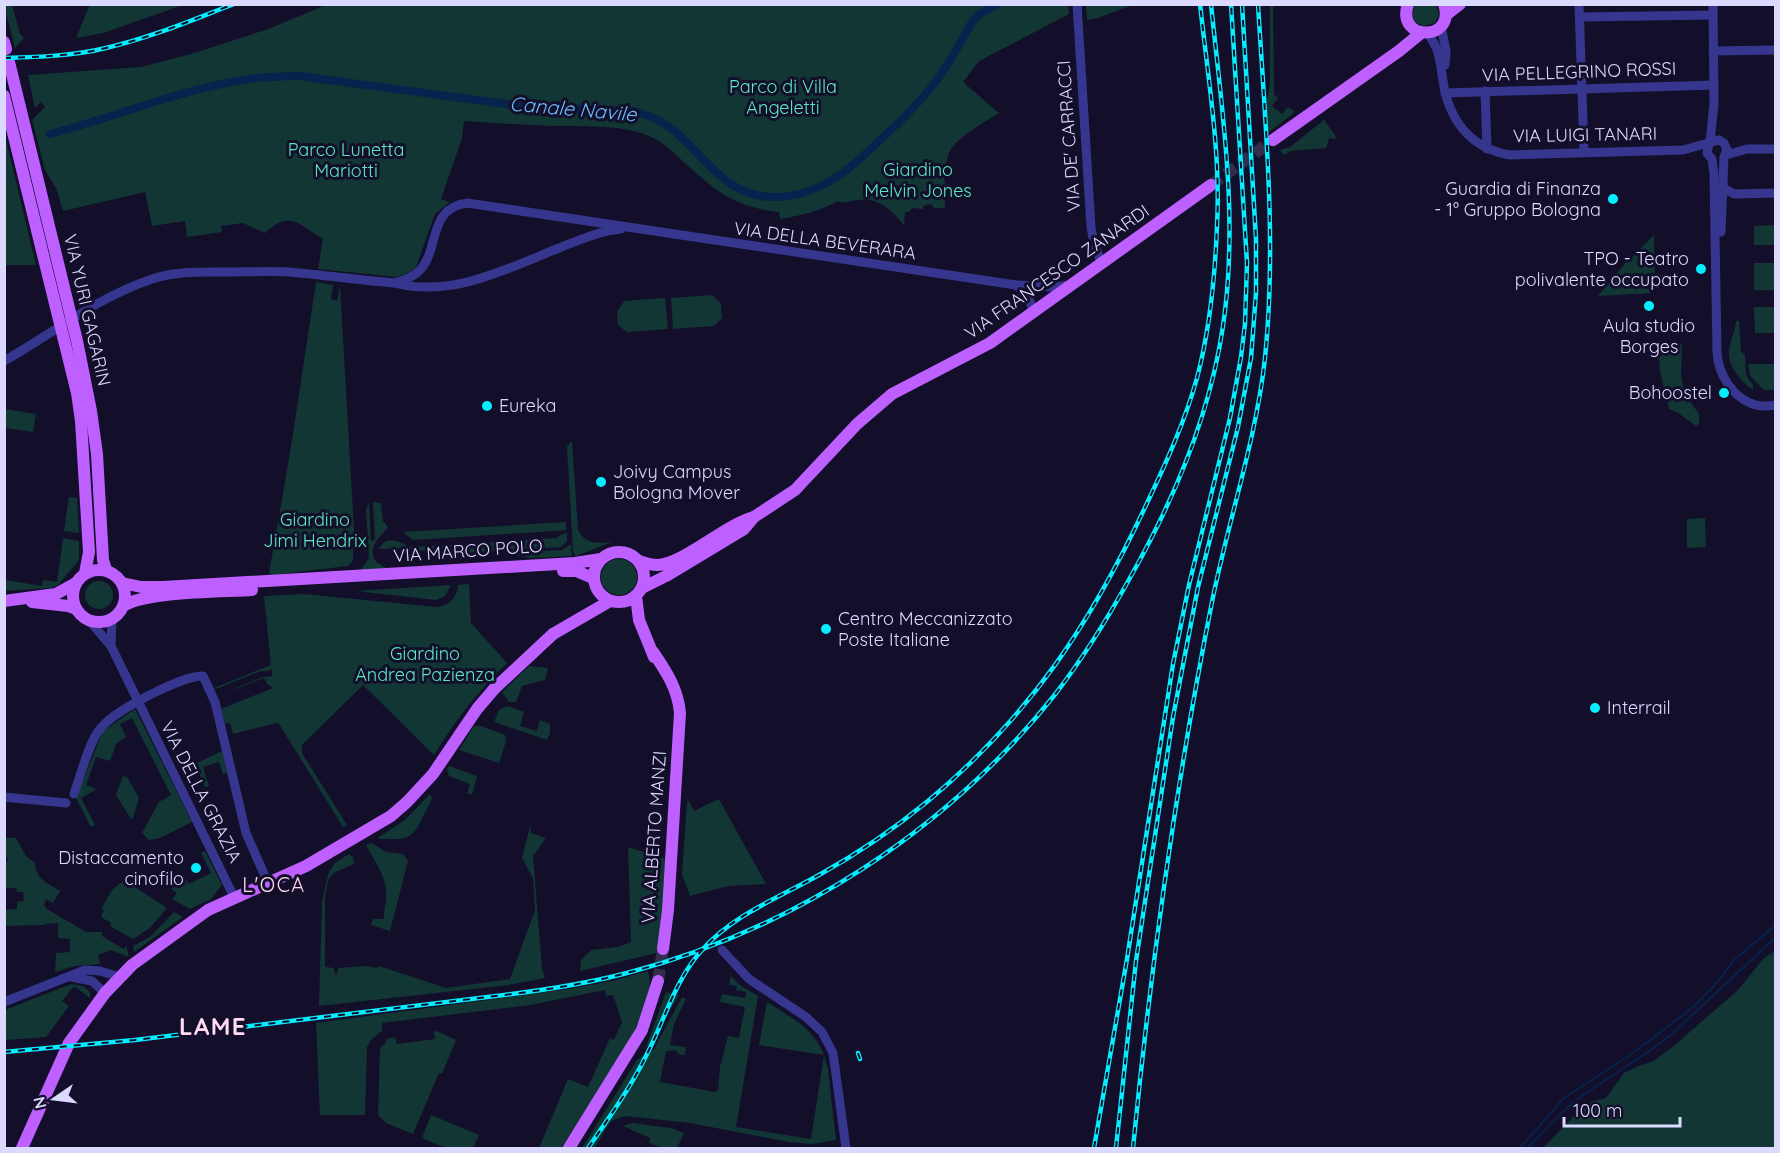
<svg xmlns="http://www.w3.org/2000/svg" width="1780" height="1153" font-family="Quicksand,sans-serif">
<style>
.green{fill:#113633}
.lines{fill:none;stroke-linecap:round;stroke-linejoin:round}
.stream{stroke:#06224d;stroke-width:2}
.canal{stroke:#06224d;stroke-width:8}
.major-tunnel{stroke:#312d4b;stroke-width:12;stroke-dasharray:12 6;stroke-linecap:butt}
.minor{stroke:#36368e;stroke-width:9}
.major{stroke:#be60ff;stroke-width:12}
.rail-casing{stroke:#05eeff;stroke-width:4.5}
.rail{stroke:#130f2b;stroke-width:2;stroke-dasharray:7;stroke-linecap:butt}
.poi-dot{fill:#05eeff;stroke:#130f2b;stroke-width:2}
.labels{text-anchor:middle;stroke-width:6;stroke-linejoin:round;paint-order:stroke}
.street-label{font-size:18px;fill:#dcd9ff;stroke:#130f2b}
.park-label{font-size:18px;fill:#5aeac1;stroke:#130f2b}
.poi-label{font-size:18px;fill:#dcd9ff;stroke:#130f2b;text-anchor:end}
.water-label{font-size:20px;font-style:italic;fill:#67bdff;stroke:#130f2b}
.neighbourhood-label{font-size:20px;letter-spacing:1.5px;fill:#ffdbf3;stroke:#130f2b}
.district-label{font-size:24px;font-weight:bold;letter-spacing:1.5px;fill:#ffdbf3;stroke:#130f2b}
</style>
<rect width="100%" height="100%" fill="#130f2b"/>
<g class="green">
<polygon points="90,4 183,4 183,5 103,33 76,38"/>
<polygon points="4,5 12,5 20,34 24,38 15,48"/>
<path d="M326,5L1068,4L1069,14L979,61L963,82L999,113C985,122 957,137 950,151C943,164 945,192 945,208H934L931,204L923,206V209L912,208L909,212H905L904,225C884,201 873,195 842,203L838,201C820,211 800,216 780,219L779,212C738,208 716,192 687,165C676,155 665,143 651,137C623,124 586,127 556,126C525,125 494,123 464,121L462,138L441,199L450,202L435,214L416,267L410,272L396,277L318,269L323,239C298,224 290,210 265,233L243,223L221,226L222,232L187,237L185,221L152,226L145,192L63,211L56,188L45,170L32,120L45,107L41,102L35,108L28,75L141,67L191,54L268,29Z"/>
<polygon points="1086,5 1133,5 1098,18 1087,20"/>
<polygon points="1273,5 1274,94 1278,98 1272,106 1282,114 1288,107 1295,112 1268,133 1266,109 1270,82 1270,5"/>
<polygon points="1415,5 1436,5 1439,15 1435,23 1423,26 1415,22 1412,14"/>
<polygon points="1324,120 1335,135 1336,139 1329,138 1326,148 1291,151 1284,155 1280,150 1290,147"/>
<polygon points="5,135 36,265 5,265"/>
<polygon points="1775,225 1775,245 1754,245 1754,226"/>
<polygon points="1654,235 1655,287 1652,293 1598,296 1623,266"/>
<rect x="1754" y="263" width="21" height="27"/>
<polygon points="316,282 333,285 331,299 337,301 340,286 355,547 353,548 353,560 348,566 272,575 269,573 290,453"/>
<polygon points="712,295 721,304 722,318 714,326 673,329 671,298"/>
<polygon points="665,298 668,329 627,332 618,325 617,312 624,301"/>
<polygon points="1754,307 1775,307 1775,333 1755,333"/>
<path d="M1736,321H1739L1741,352L1745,354L1746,375L1753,385V390C1739,379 1725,364 1730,345C1732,335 1735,333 1736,321Z"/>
<polygon points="1660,343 1681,343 1682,346 1681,374 1684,393 1699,414 1699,424 1696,426 1677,412 1669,409 1660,371 1658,344"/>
<polygon points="1750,364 1775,364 1775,390 1764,390 1750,376 1748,365"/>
<polygon points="4,409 36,414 33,432 5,428"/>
<path d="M572,441L578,530C586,545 597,543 612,542L576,556L573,552L567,446Z"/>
<polygon points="69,497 77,498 79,533 64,531"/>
<path d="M369,503L371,541L375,540L373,502L381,503L383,521L388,527C379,539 367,546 376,562L386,568L360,571L369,558L366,509Z"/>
<polygon points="1705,518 1706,547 1687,548 1687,519"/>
<polygon points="566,522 566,530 554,531 413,540 403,532"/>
<path d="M567,532V541L561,547L447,554L404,548L379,549C387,533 399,543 412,547L556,538Z"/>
<polygon points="63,538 79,541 79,560 58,585 50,588 5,591 5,580 42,586 43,580 57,582"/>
<polygon points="571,544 572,556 530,558 503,553 562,550"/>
<circle cx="619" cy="577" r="18"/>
<circle cx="99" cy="595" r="14"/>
<path d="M469,584L471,623L507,663C478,691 455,721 434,755L363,685L302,745V753L347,825L343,827L279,724L276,723L233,734L230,723L225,724L221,709L273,688L267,684L264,678L219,695L263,677L272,676V670L258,672L216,689L214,688L271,665L264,596L304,594L436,607C449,606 457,598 458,585Z"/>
<polygon points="451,585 445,596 436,600 356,591"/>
<polygon points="529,666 548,668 545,680 522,686 516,702 509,702 502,692"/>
<polygon points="507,706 524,712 520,726 537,731 540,720 550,724 550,733 547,740 494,722 499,710"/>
<polygon points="135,709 192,822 160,838 149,840 142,833 159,802 171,795 132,718 120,724 126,737 116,744 110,761 96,757 86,785 96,789 95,790 81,798 95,825 91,827 76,798 103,731"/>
<polygon points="474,726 481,726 505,735 506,741 499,763 459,750"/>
<polygon points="222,751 227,773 223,774 219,762 203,767 209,786 205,787 195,764"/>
<polygon points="449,766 477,776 472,795 467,793 470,784 449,776 447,769"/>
<polygon points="123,776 127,777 139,798 133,818 131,819 116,795"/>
<path d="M430,794L432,798C429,807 424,813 421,821C410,842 402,839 379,839V837L405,820Z"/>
<polygon points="719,799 766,884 728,886 690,896 682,874 687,801 689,801 694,811"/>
<polygon points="530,826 531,833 546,838 533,856 542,969 545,978 509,985 319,1006 322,903 326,883 329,872 335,863 349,854 353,857 354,863 350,866 335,872 328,880 325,898 325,967 334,968 335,974 337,974 338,968 365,966 378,968 379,966 446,988 510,979 535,910 533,878 522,858"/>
<path d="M5,838H16L26,856L35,863C36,879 47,883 60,891L53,903L46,899L44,905L47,909L86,932H102V936L124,949L126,945L129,957L111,950L98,955L100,964L75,966L55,972L56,953L70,952V939L58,938V923L45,924L43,925L5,926V910L17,909V902L24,901L23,892H17L16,888H5V862L8,861L7,857H5Z"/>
<path d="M372,843L386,852L403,854L408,861L390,931L371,925L373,919H384C384,910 387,898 386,890C385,875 373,858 366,845Z"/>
<polygon points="628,847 665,859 662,915 657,953 580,971 581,960 591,950 618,947 631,942"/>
<polygon points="205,851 222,885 211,899 190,909 172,899 177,893 171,889 182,874 189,884 211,873 201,853"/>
<polygon points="124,880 167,908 150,928 133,939 110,926 111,923 101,917 104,910 101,909 112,890"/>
<polygon points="174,912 183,917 134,952 133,946 150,937"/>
<polygon points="1775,951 1775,1148 1543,1148 1575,1115 1593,1101 1606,1098 1624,1073 1636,1067 1654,1061 1676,1044 1738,990 1764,958"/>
<path d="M648,971C649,975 650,980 650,985C647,1027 585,1111 561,1148H539L568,1079L588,1087L610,1038L614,1040L622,1022L613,995L606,996L605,990L530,1005L382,1023V1031L371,1040L367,1047L365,1115H320L316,1023L569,989L612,981Z"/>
<path d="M731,976L740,985L758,996L736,1127L811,1139L824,1055L759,1045L767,1002C797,1021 820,1031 828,1069L836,1140L812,1144L789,1142L690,1123L625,1116L611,1121L594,1148H582L637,1060L654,1049L682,997L686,999L674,1024L670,1045L686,1047L685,1055H680L675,1050L667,1051L665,1056L660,1082L715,1092L718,1090L720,1067L728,1036L739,1038L745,1007L720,1002L722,994L745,998L746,992L736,990L737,986L729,985Z"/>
<polygon points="71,984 83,986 90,992 90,998 74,986 62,1001 69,1006 46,1037 5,1040 5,1010"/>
<polygon points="666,992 679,995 649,1046 646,1047"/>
<polygon points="437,1031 456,1040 442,1074 439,1073 413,1134 386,1123 378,1115 380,1048 386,1043 386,1039 395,1037 397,1044 435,1039 434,1032"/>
<polygon points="431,1115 479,1135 473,1148 446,1148 422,1138"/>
<polygon points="632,1123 671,1128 684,1133 677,1148 662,1148 649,1143 650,1138 623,1126"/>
</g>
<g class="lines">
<g class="stream">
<polyline points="1520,1148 1564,1098 1633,1053 1692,1008 1714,986 1734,960 1776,925"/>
<path d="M1528,1148C1544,1131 1559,1113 1578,1099C1609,1076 1643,1058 1673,1033L1776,937"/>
</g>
<path class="canal" d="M50,134C132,113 213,74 299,76L544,109L627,110C685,120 694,162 736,187C767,205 806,197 835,178C852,168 866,153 880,140C901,121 920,103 936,81C950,62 961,42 972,22L979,15L997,4"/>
<g class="major-tunnel">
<polyline points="1211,185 1273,140"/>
<polyline points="658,981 663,949"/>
</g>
<g class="minor">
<polyline points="1077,4 1091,227 1094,244 1102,264"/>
<polyline points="1579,4 1584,152"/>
<polyline points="1580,17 1713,15"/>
<polyline points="1441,26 1446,51 1445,65"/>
<path d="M1427,33C1440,48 1440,63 1443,81C1449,120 1470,148 1510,155L1683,150L1719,140"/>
<polyline points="1713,51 1776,50"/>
<polyline points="1485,91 1487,149"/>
<polyline points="1445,93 1714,85"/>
<polyline points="1719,140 1724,143 1727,150 1724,157 1721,232"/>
<path d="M1709,143L1707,153L1712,159L1714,174L1717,352C1718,374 1733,399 1756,405C1762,407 1769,406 1776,405"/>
<polyline points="1710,143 1714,103 1713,4"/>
<polyline points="1726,155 1747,149 1776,149"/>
<polyline points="1724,188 1734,194 1776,193"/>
<path d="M394,283C402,281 412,278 419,271C440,251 427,208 467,203L1016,285L1052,287L1070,285"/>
<polyline points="1016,285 1028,296 1034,313"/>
<path d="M4,361C55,332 96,298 152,279C176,271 200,272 225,272C246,272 268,271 289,272C324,275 359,280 394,283C451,298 507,269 559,248C580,240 599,231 621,229"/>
<polyline points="88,619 111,646 234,897"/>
<polyline points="111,646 112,618"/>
<path d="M74,794C80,777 89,742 100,729C113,711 181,676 203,676L215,702L246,833L268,883"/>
<polyline points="4,797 66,803"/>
<polyline points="722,950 749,979 806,1017 822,1032 833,1053 846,1148"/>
<polyline points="71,977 92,981 105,993"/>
<polyline points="4,1002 85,970 100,971 120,977"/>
</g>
<g class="major">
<path d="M1408,4C1395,42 1457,42 1444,4"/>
<polyline points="1446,15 1460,4"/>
<polyline points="4,42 6,49"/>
<polyline points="9,62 77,341 91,411 97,454 103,560 106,570"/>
<polyline points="4,96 77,393 81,421 89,552 85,573"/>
<polyline points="1273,140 1399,51 1421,33"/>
<circle cx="619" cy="577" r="25"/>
<path d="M639,561C645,563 650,565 657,565C684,564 724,525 754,517"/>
<circle cx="99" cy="596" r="26"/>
<polyline points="563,571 576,571 593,578"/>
<polyline points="122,583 141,587 163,587 575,563 601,559"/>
<polyline points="642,588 666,576 744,529 754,517 795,490 857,424 892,394 990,343 1211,185"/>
<polyline points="636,596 639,620 654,657"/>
<polyline points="4,601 56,594 76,583"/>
<polyline points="32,602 68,606 76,609"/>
<path d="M123,606C147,591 221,592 252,590"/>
<path d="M653,652C666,671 678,689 680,713L668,910L663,949"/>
<polyline points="22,1148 69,1043 105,993 132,965 208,910 306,866 391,816 407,802 433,774 477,709 494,689 553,634 610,601"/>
<polyline points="569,1148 642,1030 658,981"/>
</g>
<g class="rail-casing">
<g id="rail">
<path d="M4,58C39,57 73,56 106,48C150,38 192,20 234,4"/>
<path d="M4,1052L135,1040L512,994C551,989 589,983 627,973C794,929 945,832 1053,697C1082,660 1108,618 1131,576C1175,498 1210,415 1223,326C1239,218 1222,112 1211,4"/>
<polyline points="858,1053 860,1059"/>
<path d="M588,1148C609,1118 631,1087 647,1054C665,1019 675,980 702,950C733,915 778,898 819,875C857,854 894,829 928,801C1031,715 1092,622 1148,501C1167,461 1185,421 1197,378C1210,329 1215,277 1217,226C1221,153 1208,78 1200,4"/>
<polyline points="1094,1148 1127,959 1173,664 1189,585 1230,418 1241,357 1245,324 1247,263 1231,4"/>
<polyline points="1116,1148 1136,961 1173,717 1198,587 1238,427 1251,358 1256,293 1256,239 1242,4"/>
<path d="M1133,1148C1151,965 1176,783 1212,602C1228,521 1256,441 1265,358C1277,242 1265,121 1258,4"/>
</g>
</g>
<use href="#rail" class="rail"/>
</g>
<g class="poi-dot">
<circle cx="1613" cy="199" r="6"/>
<circle cx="1701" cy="269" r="6"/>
<circle cx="1649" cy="306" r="6"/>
<circle cx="1724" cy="393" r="6"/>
<circle cx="487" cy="406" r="6"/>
<circle cx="601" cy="482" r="6"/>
<circle cx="826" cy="629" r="6"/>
<circle cx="1595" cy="708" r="6"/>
<circle cx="196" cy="868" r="6"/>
</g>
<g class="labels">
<g class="street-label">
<text transform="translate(1579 72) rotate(-2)" y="6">VIA PELLEGRINO ROSSI</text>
<text transform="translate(1585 135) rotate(-1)" y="6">VIA LUIGI TANARI</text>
<text transform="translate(1069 136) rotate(-94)" y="6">VIA DE' CARRACCI</text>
<text transform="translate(825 241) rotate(8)" y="6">VIA DELLA BEVERARA</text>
<text transform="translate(1057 272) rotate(-35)" y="6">VIA FRANCESCO ZANARDI</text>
<text transform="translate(87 310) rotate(77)" y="6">VIA YURI GAGARIN</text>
<text transform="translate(468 551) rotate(-4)" y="6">VIA MARCO POLO</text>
<text transform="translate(201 792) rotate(63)" y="6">VIA DELLA GRAZIA</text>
<text transform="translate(654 837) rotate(-86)" y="6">VIA ALBERTO MANZI</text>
</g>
<g class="park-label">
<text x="783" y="93">Parco di Villa<tspan x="783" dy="21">Angeletti</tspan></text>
<text x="346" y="156">Parco Lunetta<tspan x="346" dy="21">Mariotti</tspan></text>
<text x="918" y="176">Giardino<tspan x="918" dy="21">Melvin Jones</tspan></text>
<text x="315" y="526">Giardino<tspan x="315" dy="21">Jimi Hendrix</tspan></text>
<text x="425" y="660">Giardino<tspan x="425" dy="21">Andrea Pazienza</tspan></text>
</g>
<g class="poi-label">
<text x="1601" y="195">Guardia di Finanza<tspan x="1601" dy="21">- 1° Gruppo Bologna</tspan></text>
<text x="1689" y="265">TPO - Teatro<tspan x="1689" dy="21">polivalente occupato</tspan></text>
<text x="1649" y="332" text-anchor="middle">Aula studio<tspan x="1649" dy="21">Borges</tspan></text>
<text x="1712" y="399">Bohoostel</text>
<text x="499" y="412" text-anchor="start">Eureka</text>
<text x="613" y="478" text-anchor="start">Joivy Campus<tspan x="613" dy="21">Bologna Mover</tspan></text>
<text x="838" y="625" text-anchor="start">Centro Meccanizzato<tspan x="838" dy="21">Poste Italiane</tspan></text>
<text x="1607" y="714" text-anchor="start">Interrail</text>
<text x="184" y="864">Distaccamento<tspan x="184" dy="21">cinofilo</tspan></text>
</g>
<g class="water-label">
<text transform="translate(573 109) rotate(5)" y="7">Canale Navile</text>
</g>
<g class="neighbourhood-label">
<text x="274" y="892">L'OCA</text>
</g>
<g class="district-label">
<text x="213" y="1035">LAME</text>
</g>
</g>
<rect width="1780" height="1153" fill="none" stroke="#dcd9ff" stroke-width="12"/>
<g transform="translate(54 1099) rotate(256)" stroke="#130f2b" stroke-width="4.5" paint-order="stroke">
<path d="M0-4.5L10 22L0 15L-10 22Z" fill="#dcd9ff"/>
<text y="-9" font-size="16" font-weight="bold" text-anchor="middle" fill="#dcd9ff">N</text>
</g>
<path d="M1564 1117v9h116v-9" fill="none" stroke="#dcd9ff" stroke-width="3"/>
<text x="1573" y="1117" font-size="18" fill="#dcd9ff" stroke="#130f2b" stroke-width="4.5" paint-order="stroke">100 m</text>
</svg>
